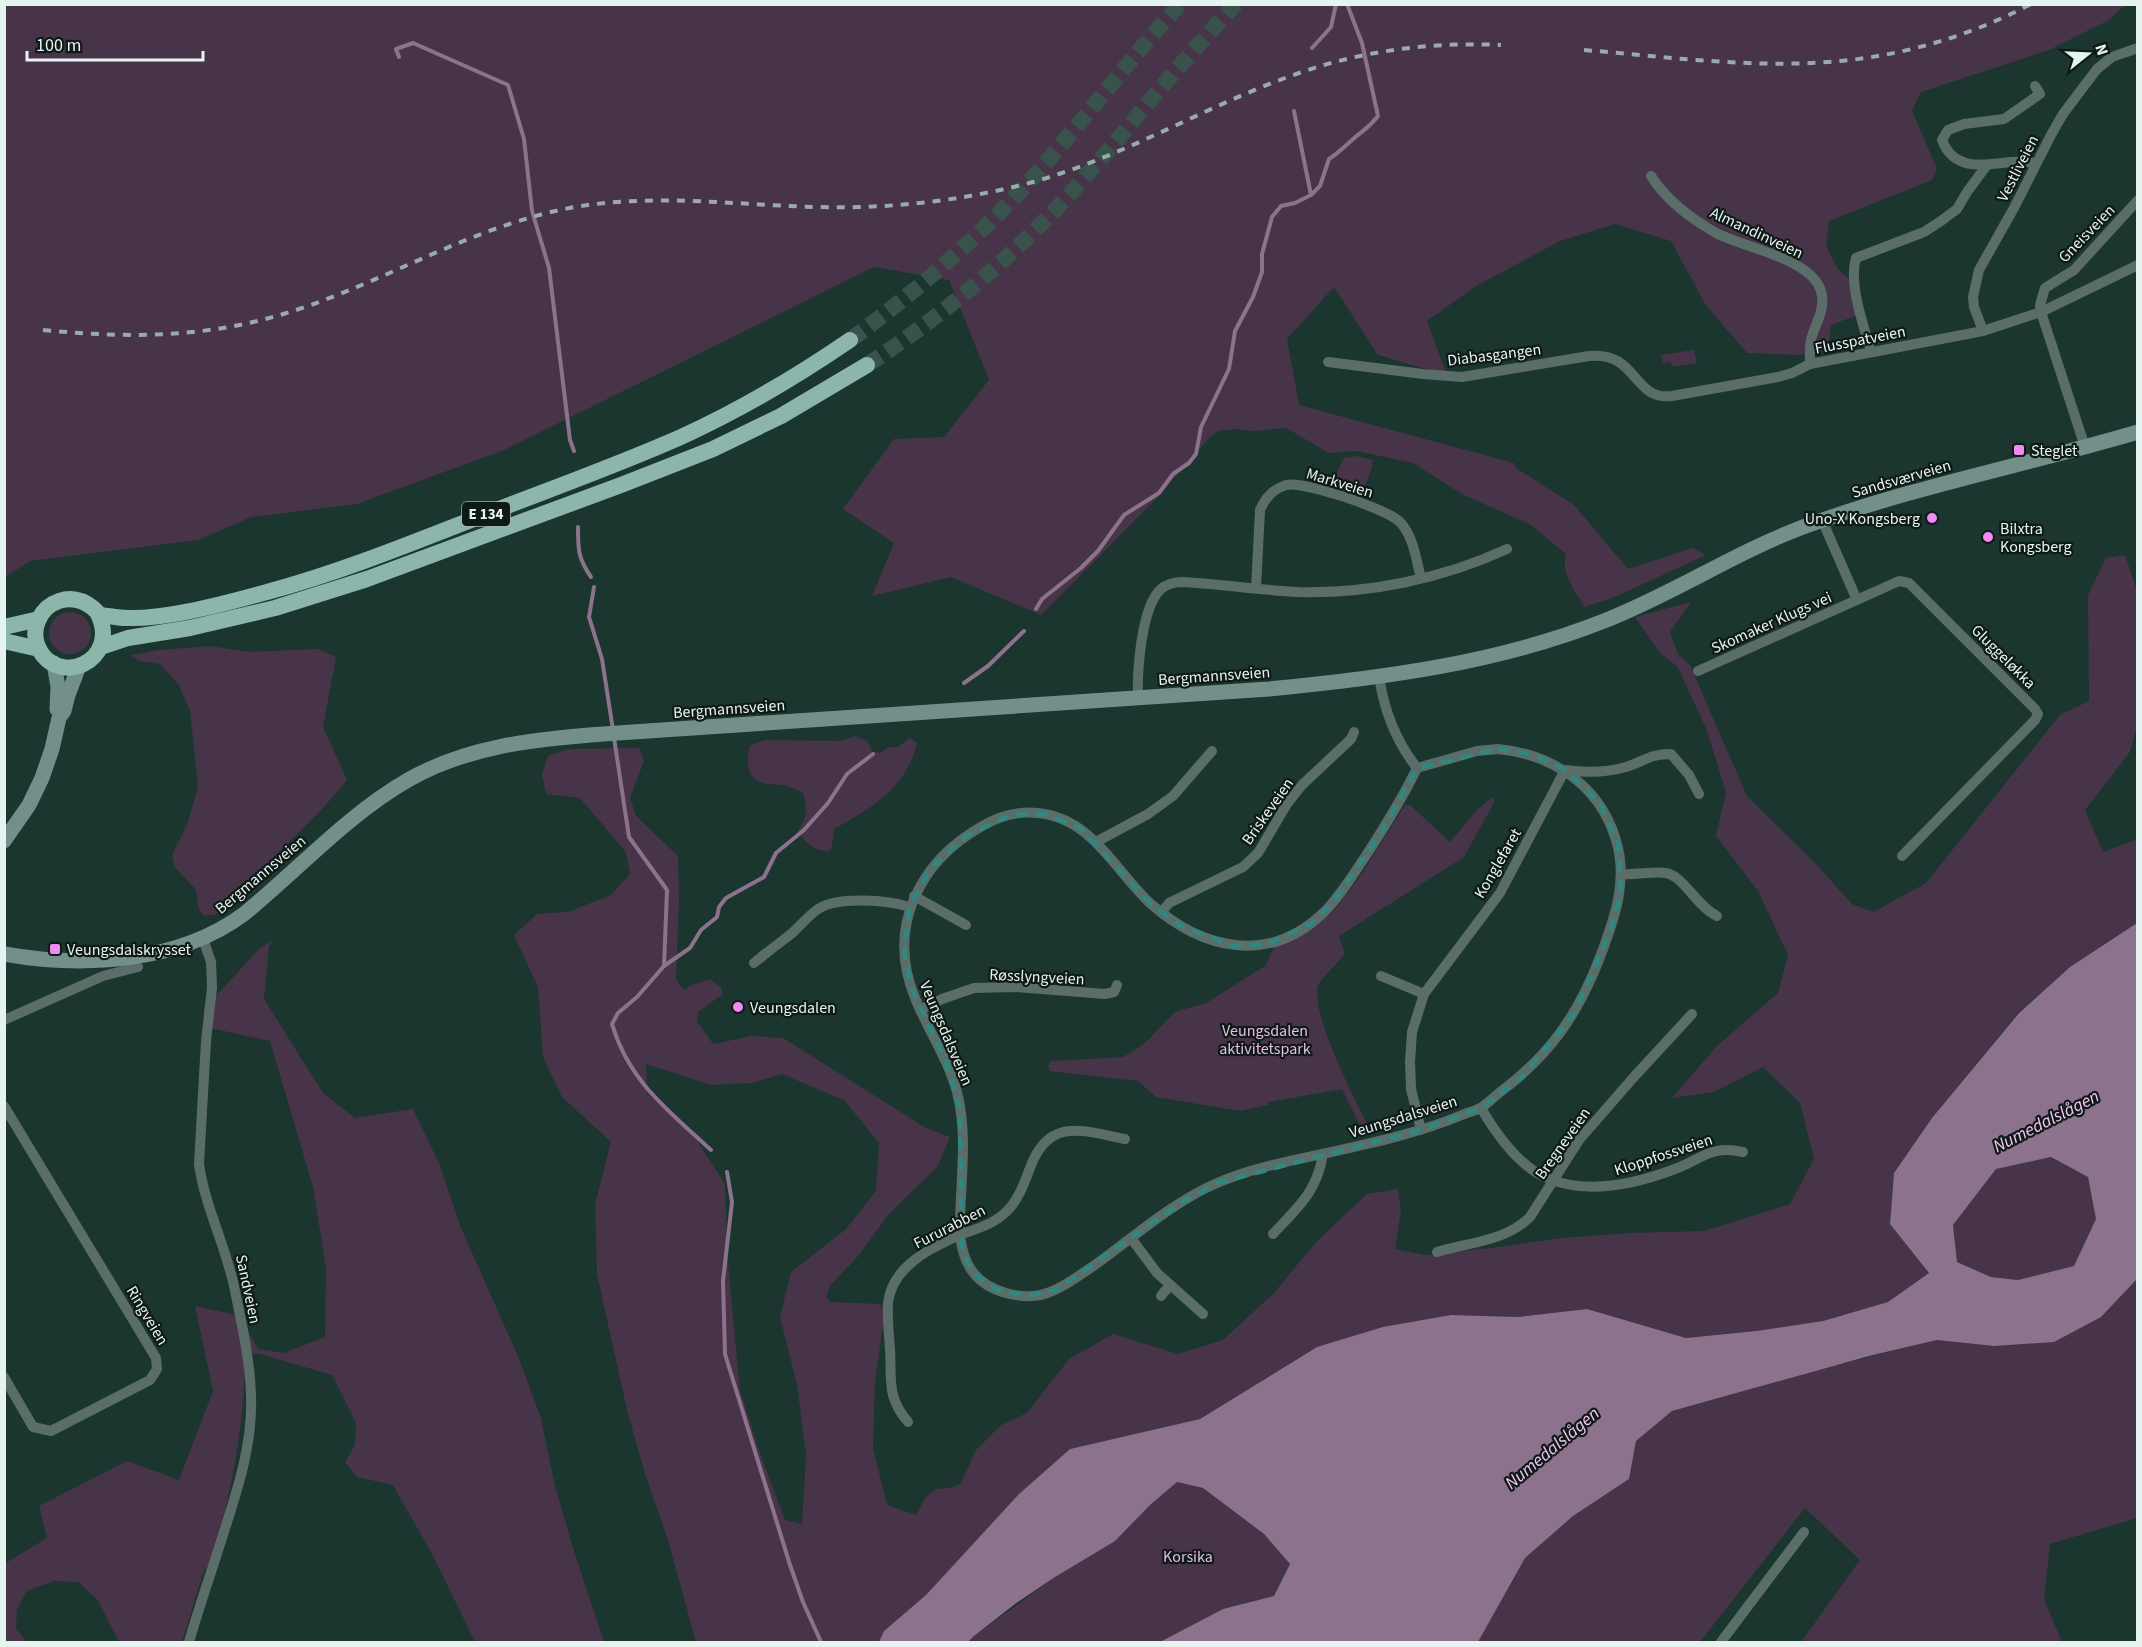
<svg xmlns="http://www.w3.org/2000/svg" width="2142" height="1647" font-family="'Source Sans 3',sans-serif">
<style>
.green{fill:#483448;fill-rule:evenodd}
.water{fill:#8d728d;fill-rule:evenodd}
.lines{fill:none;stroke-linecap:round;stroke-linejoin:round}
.stream{stroke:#8d728d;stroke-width:4}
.trunk-tunnel{stroke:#39524c;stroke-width:16;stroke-dasharray:16 8;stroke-linecap:butt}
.minor{stroke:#5b6d69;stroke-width:10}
.secondary{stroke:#729089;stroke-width:15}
.trunk{stroke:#8cb6ac;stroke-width:16}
.rail{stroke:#99aca7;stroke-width:4;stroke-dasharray:8 8;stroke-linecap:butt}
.marked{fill:none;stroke:#2f8982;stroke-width:4.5;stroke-dasharray:12 8;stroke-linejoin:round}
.poi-dot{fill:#f18af4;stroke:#0f1a17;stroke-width:2}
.labels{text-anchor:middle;stroke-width:4.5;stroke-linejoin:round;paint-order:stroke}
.shield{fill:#0f1a17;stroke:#a5b3af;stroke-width:1.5}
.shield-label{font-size:15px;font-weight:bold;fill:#e5f4f0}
.street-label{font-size:16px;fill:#e5f4f0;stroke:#0f1a17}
.poi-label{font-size:16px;fill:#e5f4f0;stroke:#0f1a17;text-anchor:start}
.park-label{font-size:16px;fill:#e9bbe9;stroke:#0f1a17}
.water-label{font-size:18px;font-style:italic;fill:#f4c6f5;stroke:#0f1a17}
</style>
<rect width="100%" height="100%" fill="#1b352f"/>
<g class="green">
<path d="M5,5H2125L2109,20L2049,50L1921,92L1912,111L1937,169L1932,180L1829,221L1826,246L1838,269L1849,279L1858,315L1831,325L1828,352L1796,355L1747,353L1705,304L1671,241L1615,224L1560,241L1476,286L1427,321L1447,375L1378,355L1334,287L1287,339L1299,405L1514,463L1516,468L1574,505L1628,569L1693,548L1706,555L1615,597L1584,607C1575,590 1560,573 1566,554L1531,525L1462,494L1413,463L1356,451L1329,453L1286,428L1254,431L1236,429L1218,431L1208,439L1157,498L1041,615L951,577L872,596L894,543L843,509L894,439L944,437L989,380L949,280L874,267L504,450L357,504L251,517L199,540L30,561L5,577Z"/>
<polygon points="1694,350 1697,363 1672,367 1671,362 1663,363 1661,355"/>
<polygon points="1357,456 1373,460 1371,471 1362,492 1331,483 1344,458"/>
<path d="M2125,555L2137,591V726L2130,752L2085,810L2103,852L2137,839V923L2070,967L2018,1013L1932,1118L1894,1173L1890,1224L1929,1273L1888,1302L1823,1321L1756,1331L1686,1338L1587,1309L1518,1317L1451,1315L1317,1347L1200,1419L1070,1449L1019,1494L926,1595L884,1631L879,1642H696L668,1540L645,1474L627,1410L597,1274L595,1204L611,1142L562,1097L543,1057L538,987L514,935L537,914L568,912L611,895L630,874L626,852L580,798L546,794L542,774L548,756L569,749L639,748L644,761L630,798L636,816L678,856L679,899L676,980L684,990L692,985L710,979L721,987L723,994L698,1012L697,1021L713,1044L752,1036L783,1038L926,1128L950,1137L938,1166L888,1215L859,1255L829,1287L827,1297L830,1302L880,1304L885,1312L875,1381L873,1448L887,1505L916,1515L925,1498L936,1489L955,1487L961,1483L976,1450L1001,1425L1027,1413L1069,1359L1113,1334L1178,1354L1223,1340L1274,1293L1317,1241L1367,1194L1398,1189L1401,1211L1395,1249L1425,1255L1492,1248L1561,1238L1629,1233L1704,1231L1790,1204L1814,1159L1800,1103L1763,1067L1714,1092L1672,1098L1716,1047L1778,993L1788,955L1758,891L1716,836L1726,792L1706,728L1677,666L1661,654L1635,617L1691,602L1670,632L1678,654L1690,665L1747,796L1815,863L1852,904L1873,912L1926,883L2060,715L2089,701L2088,595L2106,558ZM646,1064L711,1085L752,1083L782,1074L844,1100L879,1143L876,1191L846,1229L791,1272L780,1317L797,1385L806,1454L802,1524L785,1520L761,1456L740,1391L727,1253L725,1184L696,1139L647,1093Z"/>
<circle cx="70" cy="633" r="21"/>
<polygon points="210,646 249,652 318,649 336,657 323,727 347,780 325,806 217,914 204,916 199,909 196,890 174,866 172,855 187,825 198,787 190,710 178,684 160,664 140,661 131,655 159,650"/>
<path d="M856,736L867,741L872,751L880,753L889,747H898L910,738L917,743C907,787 871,809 834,829L831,850C817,854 804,842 798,831C808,817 807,809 803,793C799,791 794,788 790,787C782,784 774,785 766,784C747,780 745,762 750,746L764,740L840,741Z"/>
<path d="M1492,797L1495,801L1464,857L1339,936L1345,954C1339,962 1321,978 1318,986C1310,1015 1358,1105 1372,1134L1365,1135L1342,1089L1268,1102V1105L1240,1111L1156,1097L1138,1081L1050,1071L1048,1066L1051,1061L1123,1057L1144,1044L1175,1012L1206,1003L1265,966L1274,948L1320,923L1338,906L1361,875L1405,805H1410L1450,842L1476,811Z"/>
<path d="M274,939L269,946L264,999L323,1093L355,1118L413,1109L439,1163L461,1228L517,1354L541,1418L555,1486L574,1551L604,1642H475L432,1554L393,1485L357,1477L345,1462L355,1445L356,1423L332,1375L260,1354L245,1353C245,1411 236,1468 222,1524C218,1540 217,1558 204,1570L182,1642H119L97,1599L78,1582L53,1581L27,1591L17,1609L16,1629L27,1642H5L4,1564L47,1538L39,1506L127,1461L179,1480L213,1391L195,1306L240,1316L258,1349L284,1353L325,1337L326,1268L313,1187L270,1041L206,1027L204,1009L258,950Z"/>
<polygon points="2051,1157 2088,1177 2096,1219 2074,1266 2018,1280 1991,1277 1957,1262 1953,1225 1996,1169"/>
<polygon points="2137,1279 2137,1518 2050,1544 2044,1599 2062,1642 1801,1642 1860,1560 1805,1508 1700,1642 1478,1642 1525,1558 1573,1516 1629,1479 1636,1441 1672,1411 1804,1373 1937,1340 1994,1346 2101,1317"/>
<polygon points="1177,1482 1203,1488 1264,1534 1290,1564 1274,1596 1223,1609 1160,1642 969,1642 974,1636 1055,1577"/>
</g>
<path class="water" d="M2137,923V1279L2101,1317L2054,1342L1994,1346L1937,1340L1869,1356L1672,1411L1636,1441L1629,1479L1573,1516L1525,1558L1478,1642H1160L1223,1609L1274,1596L1290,1564L1264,1534L1203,1488L1177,1482L1150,1505L1115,1541L1055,1577L1015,1604L974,1636L968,1642H879L884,1631L926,1595L1019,1494L1070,1449L1200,1419L1317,1347L1383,1327L1451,1315L1518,1317L1587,1309L1686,1338L1756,1331L1823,1321L1888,1302L1929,1273L1890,1224L1894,1173L1932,1118L2019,1013L2070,967ZM2051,1157L2088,1177L2096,1219L2074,1266L2018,1280L1991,1277L1957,1262L1953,1225L1996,1169Z"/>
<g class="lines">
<g class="stream">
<polyline points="1312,48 1331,27 1336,4"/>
<polyline points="399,57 396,49 413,43 508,85 524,139 532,211 549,268 570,440 574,451"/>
<polyline points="1294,111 1311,195"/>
<path d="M578,527C578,550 578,558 591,577"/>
<polyline points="594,587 589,617 602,659 613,730"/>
<path d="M1036,609L1042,599L1081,568L1098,551L1124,515L1159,493L1173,474L1189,463L1196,454L1201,427L1229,369L1235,331L1253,297L1262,272V254L1272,217L1281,206L1295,203L1311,195L1320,186L1329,159C1338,153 1344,147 1352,140C1363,130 1368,129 1378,116L1362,43L1347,4"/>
<polyline points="964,683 988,666 1024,631"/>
<polyline points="614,738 629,837 667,890 664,966"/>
<path d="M711,1150C669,1111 629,1082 612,1024L618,1013L637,997L664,966L690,948L701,930L717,917L719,907L726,898L764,877L776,853L804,830L828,803L847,774L873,754"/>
<polyline points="727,1172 732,1202 723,1281 725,1354 790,1565 803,1602 821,1642"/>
</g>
<g class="trunk-tunnel">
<path d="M850,340C913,294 972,243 1025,186C1079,127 1126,63 1180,4"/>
<path d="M867,365C936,320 999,268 1056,209C1118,143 1172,70 1236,4"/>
</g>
<g class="minor">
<path d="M2035,86L2040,94L2004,119L1964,124L1948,130L1942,140C1954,172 1985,165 2011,162C2019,161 2027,162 2035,163"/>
<path d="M1651,176C1667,201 1690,218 1716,233C1744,248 1818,259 1822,296C1824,311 1816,323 1812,336C1809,345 1810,355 1810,364"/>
<polyline points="1983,331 1974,307 1973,297 1979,270 2015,206 2051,135 2063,114 2097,69 2112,57 2138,48"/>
<path d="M1871,352C1864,326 1848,284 1856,258L1924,232L1941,221L1957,209L1967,192L1987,165"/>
<path d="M1328,362L1423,374L1462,377L1589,356C1638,351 1632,401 1672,396L1778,377L1792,373L1810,364L1983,331L2041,312L2138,265"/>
<polyline points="2085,447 2041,312 2040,305 2045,288 2074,270 2138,200"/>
<polyline points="1822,520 1857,600"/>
<path d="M1256,588L1260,510C1265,498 1273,489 1286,485C1304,481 1387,509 1400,522C1414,537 1416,560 1421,578"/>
<polyline points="1698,671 1899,581 1909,583 2035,709 2038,714 2035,720 1902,856"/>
<path d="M1379,676C1384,711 1395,740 1417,768"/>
<path d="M1138,699C1137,672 1141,607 1161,589C1168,583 1175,582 1183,582C1221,584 1259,590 1298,592C1368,594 1442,579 1507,549"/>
<path d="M1498,749C1551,754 1598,784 1615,837C1629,878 1615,918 1600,957C1578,1015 1549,1056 1499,1093C1493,1098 1488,1103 1482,1107C1476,1111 1468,1112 1462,1115C1419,1133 1372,1143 1327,1153C1290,1161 1252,1168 1217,1183C1171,1203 1133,1238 1092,1267C1078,1276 1066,1286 1050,1292C1025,1302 988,1293 972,1271C964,1260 962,1248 960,1236C959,1188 969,1139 957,1092C948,1059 928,1030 915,998C886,927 919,861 984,825C1000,816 1019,811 1038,813C1092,818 1115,871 1151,904C1202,949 1268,965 1322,914C1339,898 1352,876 1365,857C1384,828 1402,799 1417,768L1477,751Z"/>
<polyline points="1096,842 1148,814 1173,796 1212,751"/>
<path d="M1622,874C1636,875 1654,871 1666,873C1684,876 1696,906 1717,916"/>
<polyline points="914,896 966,925"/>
<polyline points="1162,912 1169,903 1243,867 1258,853 1287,804 1302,785 1351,739 1354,732"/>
<path d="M754,963C766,953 778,944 791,934C800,926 808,916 818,909C838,896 888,900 910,907"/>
<polyline points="1381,976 1424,994"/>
<polyline points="920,1010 942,999 974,988 1015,987 1105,994 1114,992 1117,985"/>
<polyline points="4,1020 103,976 138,967"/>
<polyline points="4,1106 156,1358 157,1369 150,1380 51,1431 33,1427 4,1377"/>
<path d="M1481,1108C1495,1132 1513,1158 1537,1173C1579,1197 1633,1185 1675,1169C1704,1158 1710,1145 1743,1152"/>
<path d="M1421,1130L1411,1089L1410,1062L1412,1032L1424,994L1500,893L1565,770C1586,773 1605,773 1626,767C1645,761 1649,754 1671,754L1689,775L1699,794"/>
<path d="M1273,1234C1298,1207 1317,1192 1323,1154"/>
<polyline points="1131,1238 1157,1273 1203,1314"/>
<path d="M1437,1252C1469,1242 1504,1242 1530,1217L1579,1140L1633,1078L1692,1014"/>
<polyline points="1161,1296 1170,1285"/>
<path d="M908,1422C886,1396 892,1380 890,1349C889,1334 887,1318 888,1303C892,1265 934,1246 965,1233C979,1228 995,1223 1006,1212C1018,1201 1024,1184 1030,1168C1049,1116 1084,1131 1125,1139"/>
<path d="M189,1642C199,1607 211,1573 222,1538C237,1491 253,1445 251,1395C250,1361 242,1325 235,1291C227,1248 205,1208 199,1164L206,1041L212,988L211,962L203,939"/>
<polyline points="1721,1642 1804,1532"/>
</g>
<g class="secondary">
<polyline points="54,663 58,687 57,709"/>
<polyline points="4,841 29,805 42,778 52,749 59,718 64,711 68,695 79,666"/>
<path d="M4,954C83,968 178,963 244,914C298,870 347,815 408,780C467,746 536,739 603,734L1269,689C1383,678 1498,663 1604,621C1673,594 1734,553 1803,527C1912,487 2026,465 2138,432"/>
</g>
<g class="trunk">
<path d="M98,614C121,661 57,689 38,647C30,628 41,607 59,601C71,597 83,600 93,608C94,609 99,614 100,615C104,616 111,616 115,617C155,623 227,603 267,592C345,571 419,540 494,511C556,487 620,464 681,437C740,410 796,377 850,340"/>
<polyline points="4,627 39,619"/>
<polyline points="4,641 39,649"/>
<polyline points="101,647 128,638 190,628 275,608 367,579 621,485 713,449 781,416 867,365"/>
</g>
<g class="rail">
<path d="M1584,50C1669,57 1755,69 1840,61C1906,55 1972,35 2031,4"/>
<path d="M43,330C136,339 216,338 305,307C398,275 482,222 581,206C660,194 738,205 816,207C889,209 962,201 1033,182C1126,156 1209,104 1299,73C1365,50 1432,42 1501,45"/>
</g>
</g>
<path class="marked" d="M1498,749L1532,754L1565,770L1600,803L1618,844L1621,891L1611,930L1574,1014L1523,1076L1481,1108L1421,1130L1217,1183L1179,1204L1056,1290L1027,1296L997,1290L973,1273L962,1251L960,1108L946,1062L911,987L904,951L910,907L930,869L966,836L1011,815L1045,814L1080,828L1151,904L1179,925L1233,946L1268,944L1312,923L1333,902L1381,833L1417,768Z"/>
<g class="poi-dot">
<rect x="2013" y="444" width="12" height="12" rx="3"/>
<circle cx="1932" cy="518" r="6"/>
<circle cx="1988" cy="537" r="6"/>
<rect x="49" y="943" width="12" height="12" rx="3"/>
<circle cx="738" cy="1007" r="6"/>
</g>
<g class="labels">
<rect class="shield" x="462" y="502" width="48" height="24" rx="4.5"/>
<g class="shield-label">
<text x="486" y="519">E 134</text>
</g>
<g class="street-label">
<text transform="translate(2017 168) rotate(-63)" y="6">Vestliveien</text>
<text transform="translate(1757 232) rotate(25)" y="6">Almandinveien</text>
<text transform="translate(2086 233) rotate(-46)" y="6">Gneisveien</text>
<text transform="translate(1860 339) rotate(-11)" y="6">Flusspatveien</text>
<text transform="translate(1494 354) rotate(-7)" y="6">Diabasgangen</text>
<text transform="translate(1901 478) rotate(-16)" y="6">Sandsværveien</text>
<text transform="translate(1340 482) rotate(17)" y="6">Markveien</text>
<text transform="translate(1771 622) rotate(-24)" y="6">Skomaker Klugs vei</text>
<text transform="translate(2004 656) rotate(45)" y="6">Gluggeløkka</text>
<text transform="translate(1214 675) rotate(-4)" y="6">Bergmannsveien</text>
<text transform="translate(729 708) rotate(-4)" y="6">Bergmannsveien</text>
<text transform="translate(1267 811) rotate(-55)" y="6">Briskeveien</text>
<text transform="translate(1497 863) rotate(-60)" y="6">Konglefaret</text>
<text transform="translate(260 874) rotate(-40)" y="6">Bergmannsveien</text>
<text transform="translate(1037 976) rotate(3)" y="6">Røsslyngveien</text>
<text transform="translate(947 1033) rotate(67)" y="6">Veungsdalsveien</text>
<text transform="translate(1403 1116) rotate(-17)" y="6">Veungsdalsveien</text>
<text transform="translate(1562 1143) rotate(-55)" y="6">Bregneveien</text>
<text transform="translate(1663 1154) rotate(-18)" y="6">Kloppfossveien</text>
<text transform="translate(949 1226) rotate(-27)" y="6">Fururabben</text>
<text transform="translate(249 1289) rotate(78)" y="6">Sandveien</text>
<text transform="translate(148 1315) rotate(59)" y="6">Ringveien</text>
</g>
<g class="poi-label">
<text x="2031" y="456">Steglet</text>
<text x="1920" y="524" text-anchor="end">Uno-X Kongsberg</text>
<text x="2000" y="534">Bilxtra<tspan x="2000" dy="18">Kongsberg</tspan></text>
<text x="67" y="955">Veungsdalskrysset</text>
<text x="750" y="1013">Veungsdalen</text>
</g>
<g class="park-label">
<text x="1265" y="1036">Veungsdalen<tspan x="1265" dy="18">aktivitetspark</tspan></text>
<text x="1188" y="1562">Korsika</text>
</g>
<g class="water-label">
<text transform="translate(2046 1121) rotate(-27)" y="6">Numedalslågen</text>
<text transform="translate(1552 1448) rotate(-40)" y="6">Numedalslågen</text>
</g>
</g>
<rect width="2142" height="1647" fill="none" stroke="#e5f4f0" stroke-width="12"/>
<g transform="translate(2088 54) rotate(72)" stroke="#0f1a17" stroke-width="4.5" paint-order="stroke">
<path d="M0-4.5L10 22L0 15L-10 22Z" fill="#e5f4f0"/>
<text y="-9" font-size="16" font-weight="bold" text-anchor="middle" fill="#e5f4f0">N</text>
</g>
<path d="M27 51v9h176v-9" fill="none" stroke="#e5f4f0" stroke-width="3"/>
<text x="36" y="51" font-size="18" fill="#e5f4f0" stroke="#0f1a17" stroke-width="4.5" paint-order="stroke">100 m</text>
</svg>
